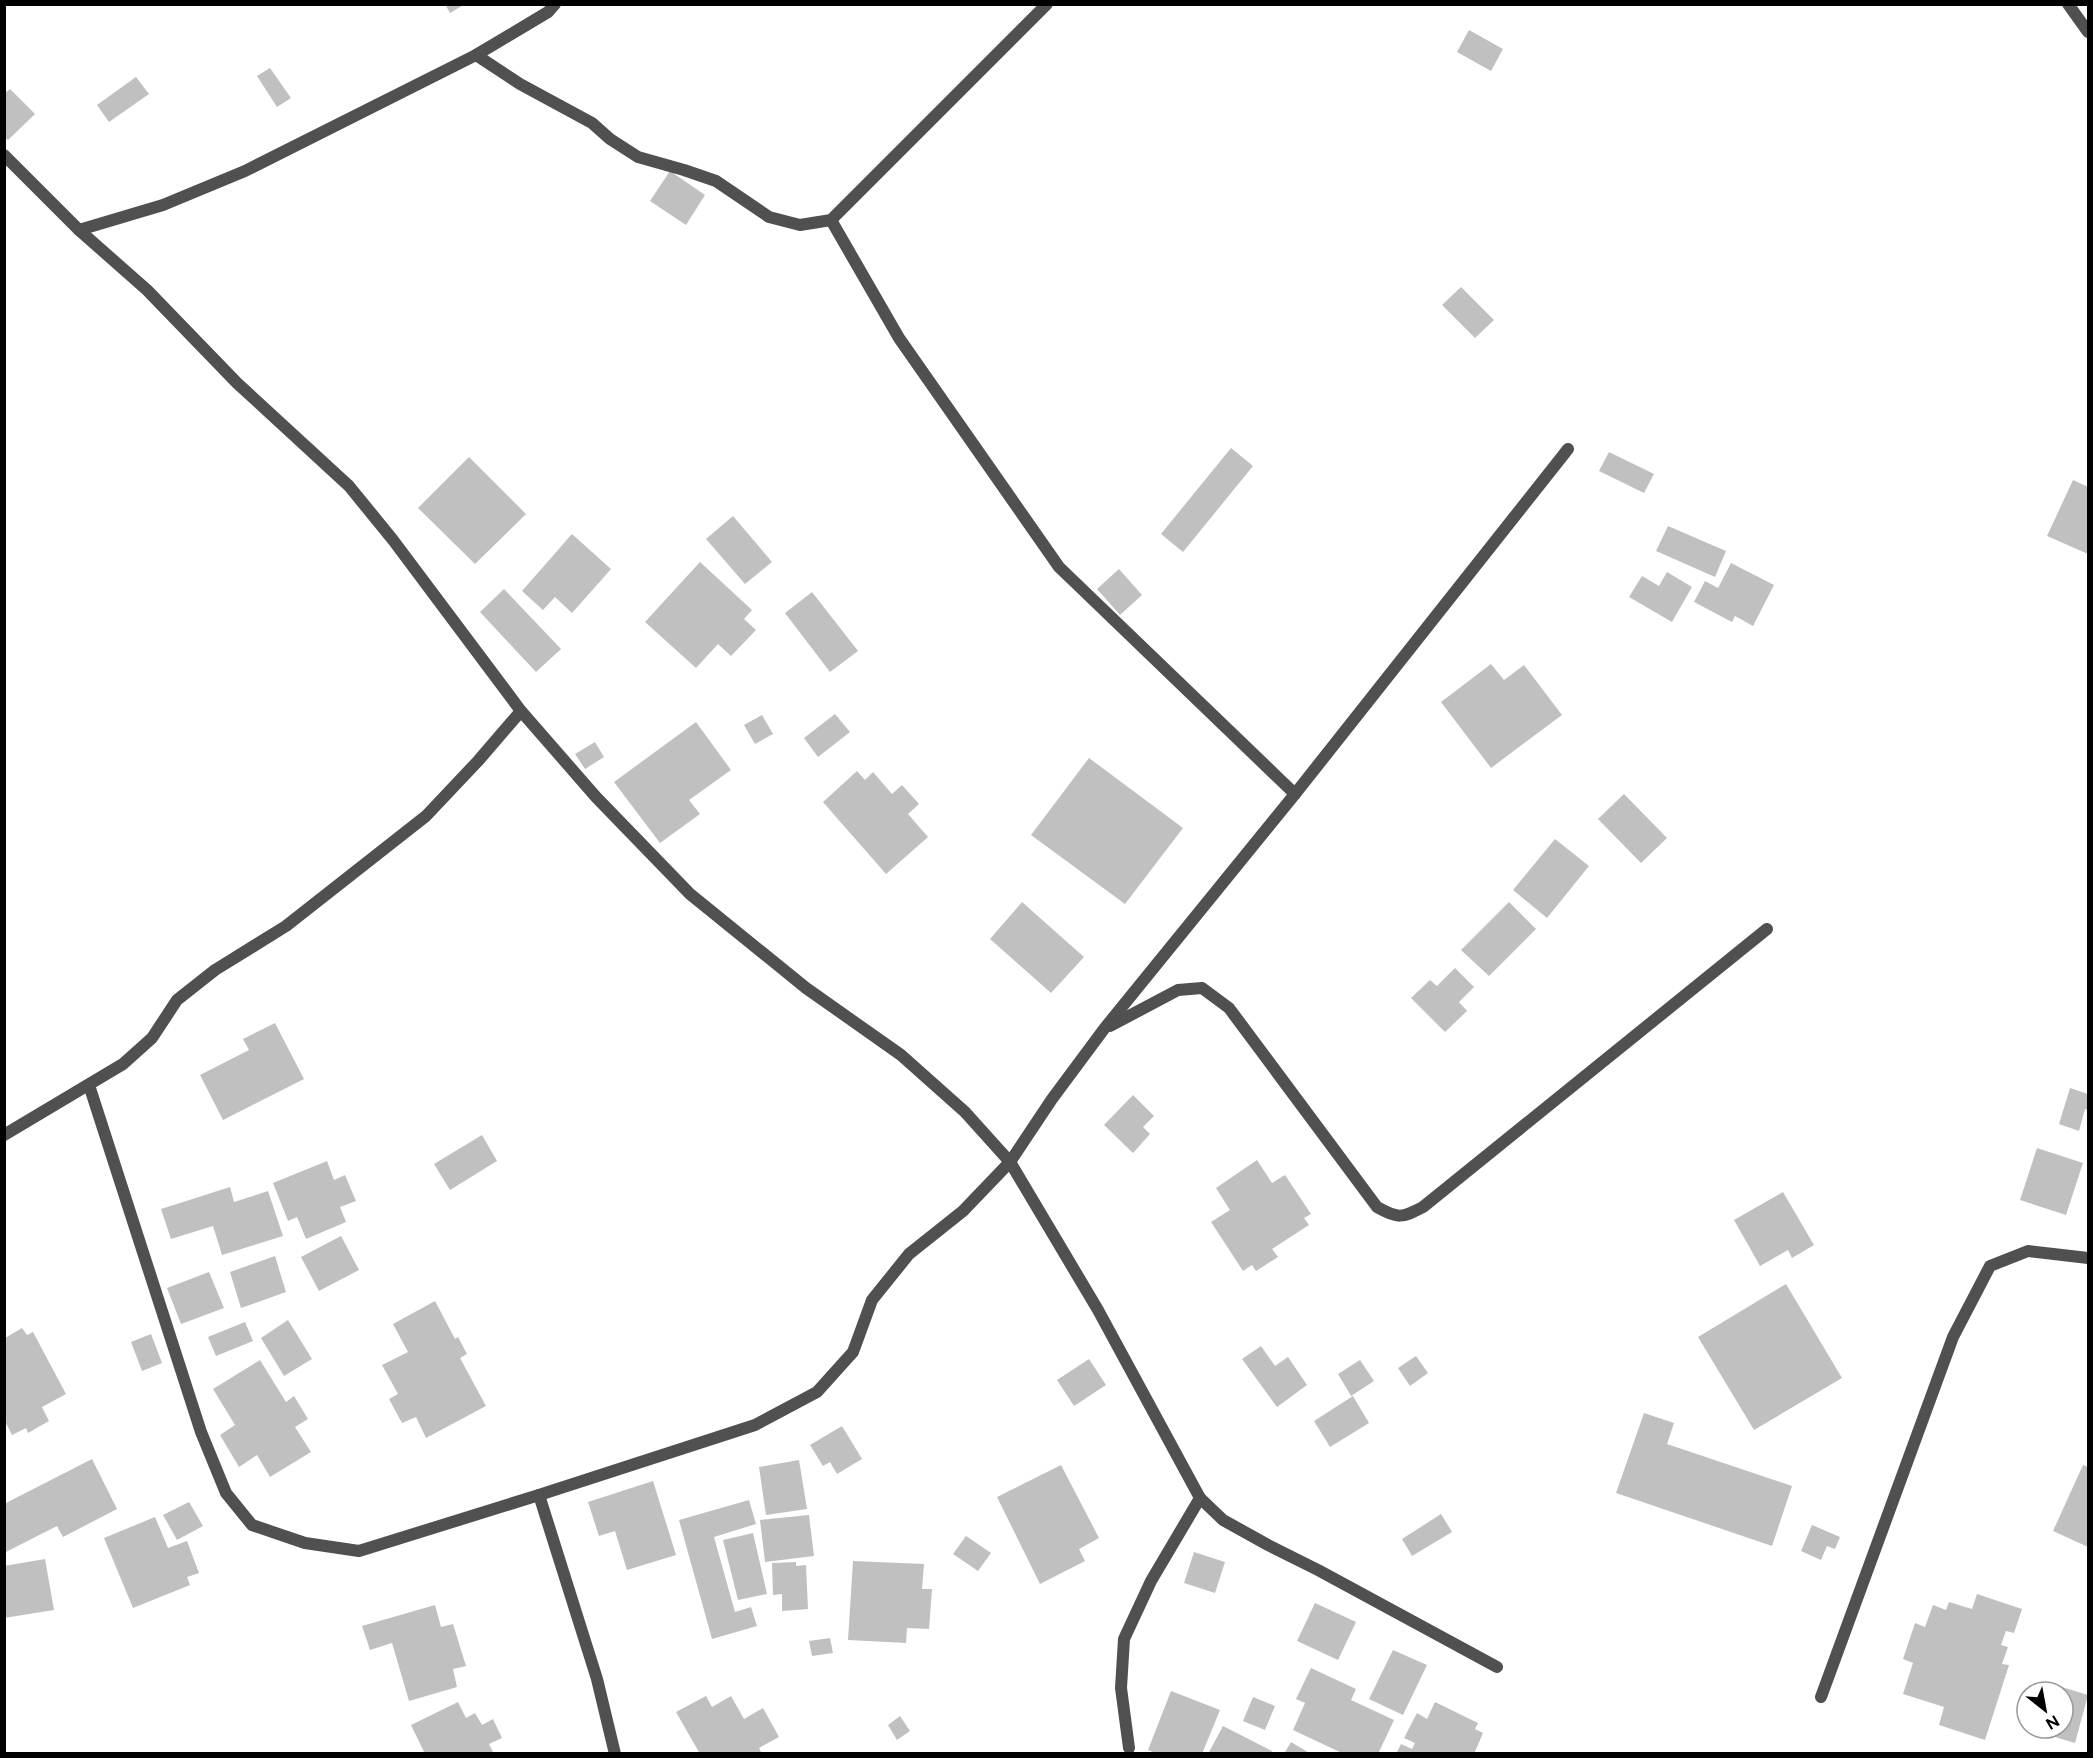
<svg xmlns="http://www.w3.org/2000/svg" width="2093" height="1758" font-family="Figtree,sans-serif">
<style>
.building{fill:#c0c0c0}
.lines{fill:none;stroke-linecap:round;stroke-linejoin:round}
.street{stroke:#505050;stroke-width:12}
</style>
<rect width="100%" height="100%" fill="#fff"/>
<g class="building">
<polygon points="445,4 465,4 450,13"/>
<polygon points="1469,30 1503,49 1491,71 1457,52"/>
<polygon points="270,68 291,98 277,107 257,76"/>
<polygon points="136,77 149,94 109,122 97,105"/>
<polygon points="10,89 35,114 8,140 4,137 4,94"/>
<polygon points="670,171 705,195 686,225 650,201"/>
<polygon points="1461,287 1494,320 1475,338 1442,305"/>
<polygon points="1231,448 1253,466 1183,552 1161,534"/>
<polygon points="1609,452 1654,474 1644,493 1599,471"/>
<polygon points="469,457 526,514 475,564 418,508"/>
<polygon points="2073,480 2088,487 2088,554 2047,536"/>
<polygon points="733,516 772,562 745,584 706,539"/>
<polygon points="1668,526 1726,551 1715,577 1656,551"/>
<polygon points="572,534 611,569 572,613 555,597 543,610 522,591"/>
<polygon points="700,562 752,610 744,619 756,630 731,656 718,644 696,668 645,622"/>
<polygon points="1731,563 1774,585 1753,626 1735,616 1732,622 1694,602 1705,581 1718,588"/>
<polygon points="1119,569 1142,595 1120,615 1097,589"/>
<polygon points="1667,572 1692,587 1672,622 1629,597 1642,576 1659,586"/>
<polygon points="504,589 561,649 536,672 480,612"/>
<polygon points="812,592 858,651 830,672 785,613"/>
<polygon points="1491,664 1504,680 1524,665 1562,715 1491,768 1441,702"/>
<polygon points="835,714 850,732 818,757 804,738"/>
<polygon points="762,715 773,734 755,744 744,725"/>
<polygon points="696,722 731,770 689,800 700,814 660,843 614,782"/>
<polygon points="595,742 604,757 585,769 575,754"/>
<polygon points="1089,758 1183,828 1125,904 1031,835"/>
<polygon points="857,771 865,780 873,772 892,794 902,785 919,804 908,814 928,837 886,874 823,802"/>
<polygon points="1624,794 1667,838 1641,863 1598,819"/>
<polygon points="1555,839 1589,866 1547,918 1513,890"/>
<polygon points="1022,902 1084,957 1051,993 990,939"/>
<polygon points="1509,902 1536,929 1489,976 1461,950"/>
<polygon points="1455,968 1474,987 1459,1002 1467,1011 1445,1032 1411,998 1430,980 1437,986"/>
<polygon points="275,1023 304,1079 223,1120 200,1075 249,1050 243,1039"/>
<polygon points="2070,1088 2088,1094 2088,1110 2085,1109 2079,1131 2059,1124"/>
<polygon points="1133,1095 1154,1116 1143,1127 1150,1134 1133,1153 1104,1125"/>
<polygon points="482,1135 497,1161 450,1190 434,1164"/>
<polygon points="2037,1148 2083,1163 2066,1215 2020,1200"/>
<polygon points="1257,1160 1272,1183 1285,1175 1311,1214 1304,1218 1309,1225 1272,1249 1278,1257 1256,1271 1252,1265 1243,1271 1211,1222 1230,1210 1216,1188"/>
<polygon points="327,1161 334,1180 345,1175 356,1201 340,1207 346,1222 306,1239 297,1217 288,1221 273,1183"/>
<polygon points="230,1187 234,1202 268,1191 283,1236 222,1255 213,1226 171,1239 161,1209"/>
<polygon points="1783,1192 1814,1245 1792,1258 1788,1250 1760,1266 1734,1220"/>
<polygon points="341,1236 359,1270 319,1291 301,1257"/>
<polygon points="275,1256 286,1292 241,1308 230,1272"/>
<polygon points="209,1272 224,1308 181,1324 167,1288"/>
<polygon points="1786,1284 1842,1378 1754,1430 1698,1337"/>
<polygon points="435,1301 455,1339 458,1337 467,1354 460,1358 486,1406 426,1438 416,1417 402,1423 389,1399 398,1394 382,1365 408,1352 393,1324"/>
<polygon points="288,1320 312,1359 284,1376 261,1338"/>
<polygon points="245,1322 253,1341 216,1356 208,1337"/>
<polygon points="22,1328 27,1335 33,1332 66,1394 42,1407 49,1421 28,1433 26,1428 12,1435 5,1421 5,1338"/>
<polygon points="151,1334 162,1363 142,1371 131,1342"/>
<polygon points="1261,1346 1275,1366 1288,1357 1307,1385 1277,1407 1242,1359"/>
<polygon points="1416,1356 1428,1373 1410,1386 1398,1368"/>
<polygon points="1089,1359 1106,1385 1074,1406 1057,1380"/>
<polygon points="260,1360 286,1402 294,1396 308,1419 295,1427 311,1452 270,1477 257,1455 239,1467 220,1435 235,1425 213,1389"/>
<polygon points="1360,1360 1374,1381 1351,1396 1338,1374"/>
<polygon points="1353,1396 1369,1423 1330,1447 1314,1421"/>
<polygon points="1644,1413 1674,1423 1667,1444 1792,1486 1772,1546 1616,1493"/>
<polygon points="842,1426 862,1459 837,1474 830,1462 823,1466 810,1445"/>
<polygon points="92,1459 117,1509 63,1537 57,1526 4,1553 4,1504"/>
<polygon points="799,1460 807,1509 766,1515 759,1467"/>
<polygon points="1061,1465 1099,1538 1079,1549 1085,1561 1040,1584 997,1497"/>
<polygon points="2083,1465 2088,1467 2088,1547 2053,1531"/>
<polygon points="653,1481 676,1555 627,1570 615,1531 599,1536 588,1502"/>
<polygon points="749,1500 756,1524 714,1537 735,1612 751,1607 757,1626 712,1639 679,1520"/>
<polygon points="189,1502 203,1526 177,1540 163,1515"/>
<polygon points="1441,1514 1452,1532 1412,1556 1402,1539"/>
<polygon points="809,1515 814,1556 765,1562 760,1520"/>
<polygon points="155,1517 168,1548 187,1541 199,1573 187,1577 190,1585 133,1608 104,1538"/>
<polygon points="1812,1525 1840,1537 1835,1549 1827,1546 1821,1560 1801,1551"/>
<polygon points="753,1533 767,1594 738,1600 723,1540"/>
<polygon points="966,1536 991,1553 978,1571 953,1554"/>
<polygon points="1194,1552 1225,1562 1215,1593 1184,1583"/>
<polygon points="45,1559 54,1610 4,1618 4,1566"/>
<polygon points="853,1561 924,1564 922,1589 932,1589 929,1629 907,1628 906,1643 848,1640"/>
<polygon points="796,1562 796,1566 806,1565 808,1609 782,1611 782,1594 773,1595 772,1563"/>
<polygon points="1977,1594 2022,1609 2014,1633 2006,1631 2001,1645 2008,1647 2002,1664 2009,1665 1985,1740 1939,1725 1944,1707 1903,1694 1913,1663 1903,1659 1915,1623 1925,1627 1933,1605 1946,1610 1949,1602 1972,1609"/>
<polygon points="1315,1603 1356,1622 1338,1660 1297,1641"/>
<polygon points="435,1605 441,1627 453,1624 466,1666 453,1669 457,1687 409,1701 392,1643 370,1650 362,1626"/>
<polygon points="830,1638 833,1653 812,1656 809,1641"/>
<polygon points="1393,1650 1427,1665 1403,1715 1369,1699"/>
<polygon points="1311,1668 1356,1689 1351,1700 1394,1720 1378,1754 1344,1754 1293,1730 1305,1703 1296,1699"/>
<polygon points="2052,1684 2088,1695 2075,1743 2038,1732 2039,1728 2063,1728 2063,1692 2050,1692"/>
<polygon points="1171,1691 1220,1710 1202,1754 1158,1754 1148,1750"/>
<polygon points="706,1696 712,1707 731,1696 744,1719 763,1708 779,1737 759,1748 762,1754 700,1754 676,1712"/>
<polygon points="1253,1697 1275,1706 1265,1730 1243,1721"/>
<polygon points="458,1702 466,1718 475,1713 482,1725 493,1719 502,1738 489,1744 494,1754 425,1754 411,1725"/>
<polygon points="1435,1702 1478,1723 1475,1729 1483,1733 1474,1754 1396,1754 1401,1744 1412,1749 1415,1743 1404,1738 1417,1713 1427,1719"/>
<polygon points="900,1716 910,1731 897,1740 888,1725"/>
<polygon points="1223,1726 1272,1751 1271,1754 1208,1754"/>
<polygon points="1291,1742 1311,1754 1284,1754"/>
</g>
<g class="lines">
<g class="street">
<polyline points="2068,4 2088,32"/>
<polyline points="476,55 520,84 592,123 610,139 638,157 684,170 716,181 769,217 800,225 831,220 1047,4"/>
<polyline points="4,155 79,230 147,290 237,383 349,486 393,540 521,711 596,797 690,894 806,988 901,1055 965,1112 1010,1162 1098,1310 1200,1498 1223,1520 1268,1545 1318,1570 1497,1667"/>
<polyline points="831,220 899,338 1059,567 1295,794"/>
<polyline points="79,230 163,205 245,171 476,55 548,12 555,4"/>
<path d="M1110,1026L1178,990L1202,988L1229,1008L1377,1207C1398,1219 1402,1218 1423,1207L1767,929"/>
<polyline points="89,1085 201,1432 226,1493 252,1525 305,1543 359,1551 539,1495 755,1425 817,1392 853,1352 872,1300 909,1254 963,1211 1010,1162 1052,1099 1104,1029 1295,794 1568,449"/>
<polyline points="4,1135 123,1064 152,1038 177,1000 215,970 286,926 426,816 478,761 521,711"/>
<polyline points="539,1495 597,1679 615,1754"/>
<polyline points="1821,1697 1953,1337 1990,1266 2028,1251 2088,1258"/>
<polyline points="1129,1748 1121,1688 1124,1639 1151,1581 1200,1498"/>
</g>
</g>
<rect width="2093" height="1758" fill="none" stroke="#000000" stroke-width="12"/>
<g transform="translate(2045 1710) rotate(149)"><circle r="28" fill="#ffffff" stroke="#999999" stroke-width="1.5"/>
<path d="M0-4.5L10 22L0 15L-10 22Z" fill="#000000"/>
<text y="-9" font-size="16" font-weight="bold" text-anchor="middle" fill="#000000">N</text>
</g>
</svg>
